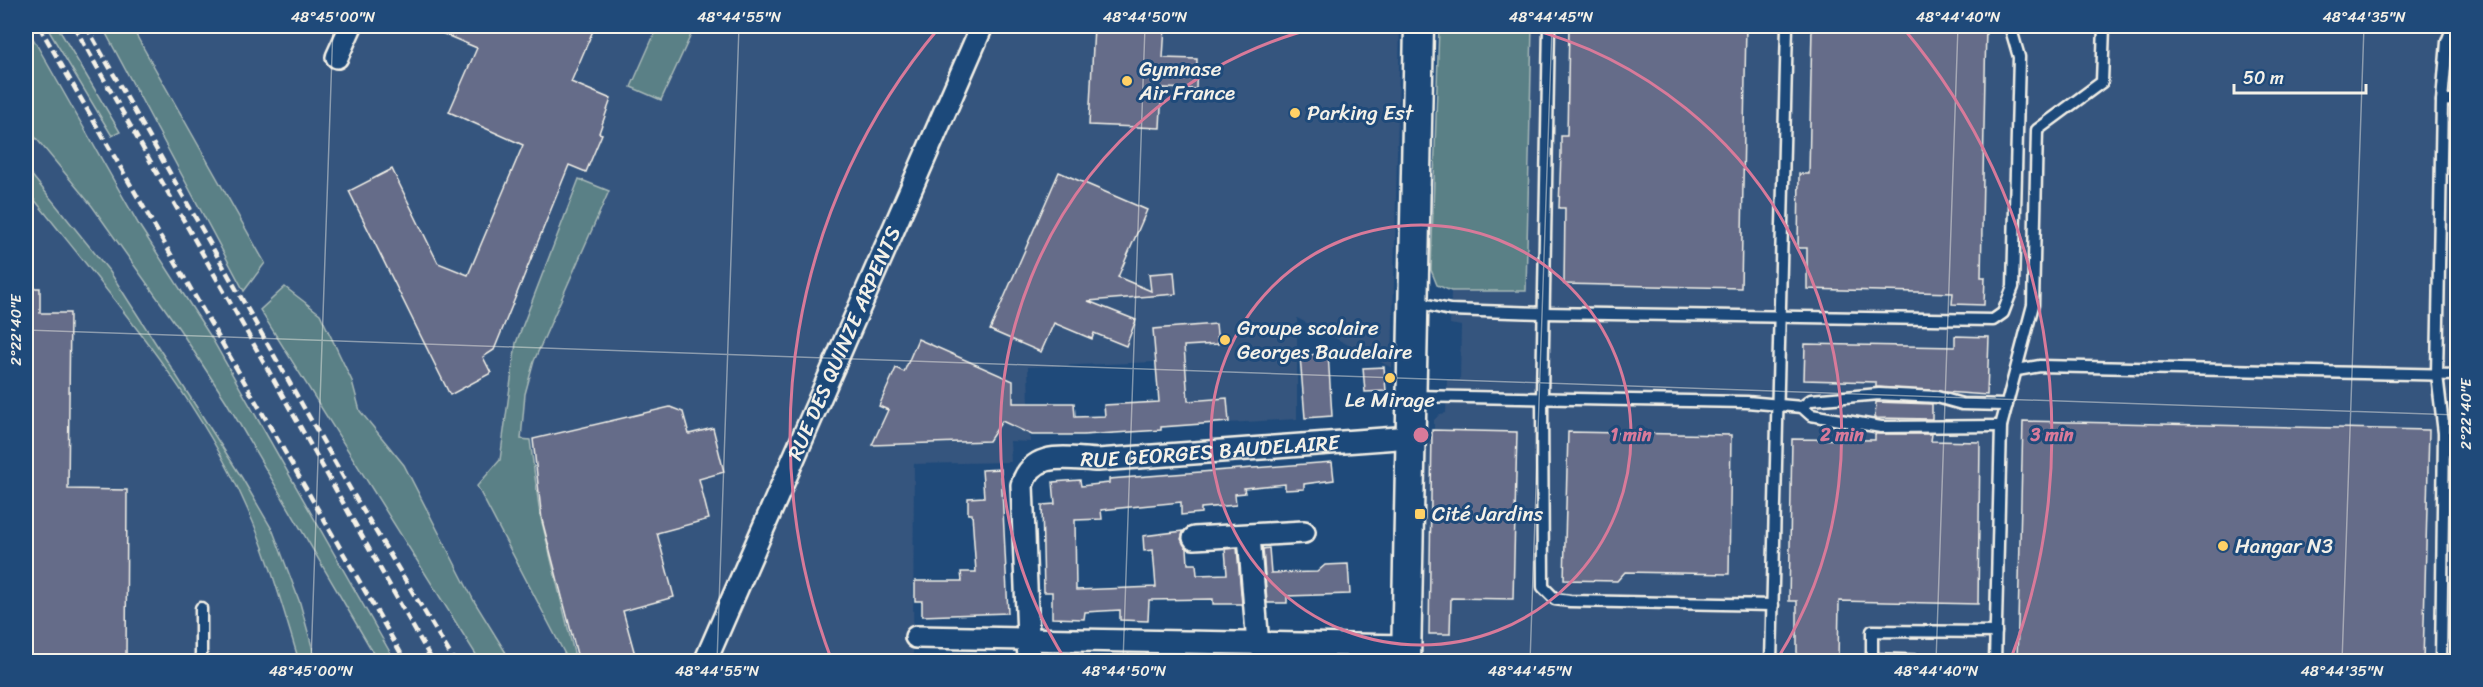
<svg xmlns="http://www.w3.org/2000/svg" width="2483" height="687" font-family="Sriracha,sans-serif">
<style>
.built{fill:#34547e}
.green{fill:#5a8086;stroke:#a7b8b7;stroke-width:1.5}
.building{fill:#656c89;stroke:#f4f1e8;stroke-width:1.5}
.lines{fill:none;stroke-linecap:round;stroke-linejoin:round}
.lane-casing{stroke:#f4f1e8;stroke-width:15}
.street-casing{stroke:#f4f1e8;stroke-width:26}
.secondary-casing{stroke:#f4f1e8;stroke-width:33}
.lane{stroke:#1f4a7a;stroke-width:10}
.street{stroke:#1f4a7a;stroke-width:21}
.secondary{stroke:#1f4a7a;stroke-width:28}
.rail{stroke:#f4f1e8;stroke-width:4.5;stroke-dasharray:9 4.5;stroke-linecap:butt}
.ticks{fill:none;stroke:#f4f1e8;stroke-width:1.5;stroke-opacity:0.45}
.ring{fill:none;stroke:#d87a9a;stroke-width:3}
.poi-dot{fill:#ffd166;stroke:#1f4a7a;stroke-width:2}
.labels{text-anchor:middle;stroke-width:6;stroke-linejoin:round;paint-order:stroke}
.poi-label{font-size:21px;fill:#f4f1e8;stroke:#1f4a7a;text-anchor:start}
.street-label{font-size:21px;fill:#f4f1e8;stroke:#1f4a7a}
.centre{fill:#d87a9a;stroke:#1f4a7a;stroke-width:3}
.ring-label{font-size:18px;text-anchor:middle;font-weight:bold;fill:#d87a9a;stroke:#1f4a7a;stroke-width:6;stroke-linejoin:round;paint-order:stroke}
.neatline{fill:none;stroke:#f4f1e8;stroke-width:2}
.ticks-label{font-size:15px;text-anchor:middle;fill:#f4f1e8}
</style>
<rect width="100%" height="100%" fill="#1f4a7a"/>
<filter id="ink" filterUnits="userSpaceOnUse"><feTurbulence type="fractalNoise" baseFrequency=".0167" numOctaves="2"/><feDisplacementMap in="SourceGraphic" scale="12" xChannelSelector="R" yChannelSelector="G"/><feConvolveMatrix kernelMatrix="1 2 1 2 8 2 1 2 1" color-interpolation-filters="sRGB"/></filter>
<g filter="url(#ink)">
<g class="built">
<polygon points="26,26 1400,26 1392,368 1297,318 1297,419 1161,427 1156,362 1028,367 1030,442 1010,441 1011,462 914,464 913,661 26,661"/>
<polygon points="1439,26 2457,26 2457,661 1423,662 1427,433 1434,429 1434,420 1440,414 1446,413 1447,380 1460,380 1461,326 1450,324 1451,292 1437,285 1431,270"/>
</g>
<g class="green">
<polygon points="26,26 139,225 211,337 395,661 378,661 226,401 180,330 92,206 26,126"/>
<polygon points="46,26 57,26 120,132 112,136"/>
<polygon points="102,26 131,26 265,263 244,291"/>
<polygon points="658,26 695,26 661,100 631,87"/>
<polygon points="1439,26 1532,26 1526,291 1451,291 1437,285 1431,270"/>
<path d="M26,168L110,272L242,478L273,531L300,603L316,661H299C283,609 269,556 246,506C195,390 104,288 26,189Z"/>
<polygon points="579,179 609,191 534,361 525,394 521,439 530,440 540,514 576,661 569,662 477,486 500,460 516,343"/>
<polygon points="285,287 320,314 352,381 360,411 404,465 474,601 511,661 480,661 260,310"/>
</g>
<g class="building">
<polygon points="425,26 595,26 571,82 611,99 599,133 602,134 586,172 569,165 494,350 483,357 491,373 450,395 349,191 392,169 438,263 468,275 523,145 449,112 477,48"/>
<polygon points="1094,26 1165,26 1163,58 1197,59 1196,89 1162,88 1160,128 1089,125"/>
<polygon points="1569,26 1746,26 1741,288 1564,284 1565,208 1559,208 1561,153 1561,136 1567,136"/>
<polygon points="1812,26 1986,26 1981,277 1985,277 1984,305 1952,304 1953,293 1807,289 1807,248 1798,248 1799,174 1809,174"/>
<polygon points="1059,172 1147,210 1118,277 1151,291 1149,274 1174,272 1176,294 1088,301 1136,320 1126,346 1094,333 1092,339 1054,323 1041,352 990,330"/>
<polygon points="26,288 40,288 40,313 70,313 68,489 127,490 126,662 26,662"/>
<polygon points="1216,324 1218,344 1184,346 1188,401 1227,398 1229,422 1161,427 1161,430 1083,435 1032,435 1002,421 989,441 872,445 888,410 879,406 896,368 904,372 918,339 1013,381 1013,403 1074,403 1075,417 1105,416 1104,405 1159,402 1153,329"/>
<polygon points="1955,336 1989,337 1987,395 1876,387 1876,382 1804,380 1805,344 1955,347"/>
<polygon points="1328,353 1332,416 1305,418 1300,356"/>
<polygon points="1384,367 1386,391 1365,392 1363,368"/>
<polygon points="1876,402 1932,404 1932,419 1875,418"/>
<polygon points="670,407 683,412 689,434 713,428 724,472 699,479 709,519 657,533 674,597 623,611 637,662 579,662 542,520 533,439"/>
<polygon points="2023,421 2429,430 2423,662 2017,662"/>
<polygon points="1432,430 1517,432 1513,599 1451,598 1450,634 1429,634"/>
<polygon points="1568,432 1731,435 1729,574 1625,572 1617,581 1564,580"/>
<polygon points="1875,434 1932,434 1931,441 1980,442 1978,604 1839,601 1838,662 1797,662 1797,601 1789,601 1792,439 1875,440"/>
<polygon points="1332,462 1334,480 1304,484 1304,489 1285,490 1285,484 1244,488 1245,493 1235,494 1236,505 1201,508 1201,513 1181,515 1181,502 1140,506 1101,510 1102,519 1075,520 1076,590 1156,587 1153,550 1144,551 1143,536 1184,531 1181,539 1187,548 1188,564 1196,564 1197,575 1227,574 1225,549 1237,548 1242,604 1213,604 1213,599 1149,600 1148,621 1120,620 1120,610 1085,612 1084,619 1052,618 1052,592 1044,592 1042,505 1055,504 1053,482 1080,480 1081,486 1109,483 1109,479"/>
<polygon points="1001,469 1008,613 922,616 922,601 915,601 915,581 962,581 961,572 976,572 972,514 968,514 968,498 984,497 982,470"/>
<polygon points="1269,548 1271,573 1317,572 1325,565 1348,564 1350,594 1287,596 1287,603 1267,603 1263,549"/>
</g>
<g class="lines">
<g class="lane-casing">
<g id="lane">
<polyline points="1549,26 1542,397 1543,587 1555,599 1570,601 1773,605"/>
<polyline points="2442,101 2458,99"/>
<polyline points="1415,302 1450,310 1544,313 1993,320 2003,313 2013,287 2019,57 2010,26"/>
<polyline points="2017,370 2040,366 2458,375"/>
<polyline points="1412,396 1747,402 1802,407 1811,415 1881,427 2001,426"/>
<polyline points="1802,407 1811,400 1879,394 1937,397 1962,404 2007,405"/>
<polyline points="201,608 201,662"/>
<polyline points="1771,662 1787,26"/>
<polyline points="1962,662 1872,659 1872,631 1996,632"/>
<polyline points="1995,662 2001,426 2033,305 2037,130 2102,82 2104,26"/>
<polyline points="2441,662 2444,433 2437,375 2442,101 2447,42 2453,26"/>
</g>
</g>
<g class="street-casing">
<g id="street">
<polyline points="337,57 351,26"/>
<polyline points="1249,536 1258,645"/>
<polyline points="1194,538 1304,532"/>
<polyline points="916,637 1406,646"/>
<path id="s1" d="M705,662L982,26"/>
<path id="s2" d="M1029,662L1022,485C1033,449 1068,459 1098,460L1411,437"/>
</g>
</g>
<g class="secondary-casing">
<polyline id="secondary" points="1406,662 1419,26"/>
</g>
<use href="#lane" class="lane"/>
<use href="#street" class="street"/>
<use href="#secondary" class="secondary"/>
<g class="rail">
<polyline points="39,26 406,662"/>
<polyline points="74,26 433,662"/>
<polyline points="86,26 352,492 455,662"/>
</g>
</g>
</g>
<path class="ticks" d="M26,330L2458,415M311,662L333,26M717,662L739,26M1123,662L1145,26M1530,662L1552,26M1936,662L1958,26M2342,662L2364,26"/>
<g class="ring">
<circle cx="1421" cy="435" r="210"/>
<path d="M1066 661A421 421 0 0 1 1323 26M1519 26A421 421 0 0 1 1776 661"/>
<path d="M832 661A631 631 0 0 1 938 29M1904 29A631 631 0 0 1 2010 661"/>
</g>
<g class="poi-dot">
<circle cx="1127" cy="81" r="6"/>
<circle cx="1295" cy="113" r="6"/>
<circle cx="1225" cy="340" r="6"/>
<circle cx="1390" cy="378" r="6"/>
<rect x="1414" y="508" width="12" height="12" rx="3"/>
<circle cx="2223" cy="546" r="6"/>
</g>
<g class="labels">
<g class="poi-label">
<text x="1139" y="76">Gymnase<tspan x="1139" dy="24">Air France</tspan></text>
<text x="1307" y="120">Parking Est</text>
<text x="1237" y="335">Groupe scolaire<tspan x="1237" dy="24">Georges Baudelaire</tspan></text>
<text x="1390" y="407" text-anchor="middle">Le Mirage</text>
<text x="1432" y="521">Cité Jardins</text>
<text x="2235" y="553">Hangar N3</text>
</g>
<g class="street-label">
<text dy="7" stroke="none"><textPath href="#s1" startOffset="348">RUE DES QUINZE ARPENTS</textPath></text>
<text dy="7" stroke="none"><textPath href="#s2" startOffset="378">RUE GEORGES BAUDELAIRE</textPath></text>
</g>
</g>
<circle cx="1421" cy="435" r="9" class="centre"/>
<g class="ring-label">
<text x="1631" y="441">1 min</text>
<text x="1842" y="441">2 min</text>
<text x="2052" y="441">3 min</text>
</g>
<rect width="2483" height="687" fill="none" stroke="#1f4a7a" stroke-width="66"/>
<path d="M2234 84v9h132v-9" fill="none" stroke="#f4f1e8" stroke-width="3"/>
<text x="2243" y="84" font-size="18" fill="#f4f1e8" stroke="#1f4a7a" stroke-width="4.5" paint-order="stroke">50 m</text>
<rect x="33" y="33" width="2417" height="621" class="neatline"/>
<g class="ticks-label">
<text x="333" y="22">48°45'00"N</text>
<text x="739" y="22">48°44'55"N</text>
<text x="1145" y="22">48°44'50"N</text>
<text x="1551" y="22">48°44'45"N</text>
<text x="1958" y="22">48°44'40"N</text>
<text x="2364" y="22">48°44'35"N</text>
<text transform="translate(16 330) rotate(-90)" y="5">2°22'40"E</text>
<text transform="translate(2466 414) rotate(-90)" y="5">2°22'40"E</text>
<text x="311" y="676">48°45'00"N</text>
<text x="717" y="676">48°44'55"N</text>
<text x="1124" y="676">48°44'50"N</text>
<text x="1530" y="676">48°44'45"N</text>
<text x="1936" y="676">48°44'40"N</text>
<text x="2342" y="676">48°44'35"N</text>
</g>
</svg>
